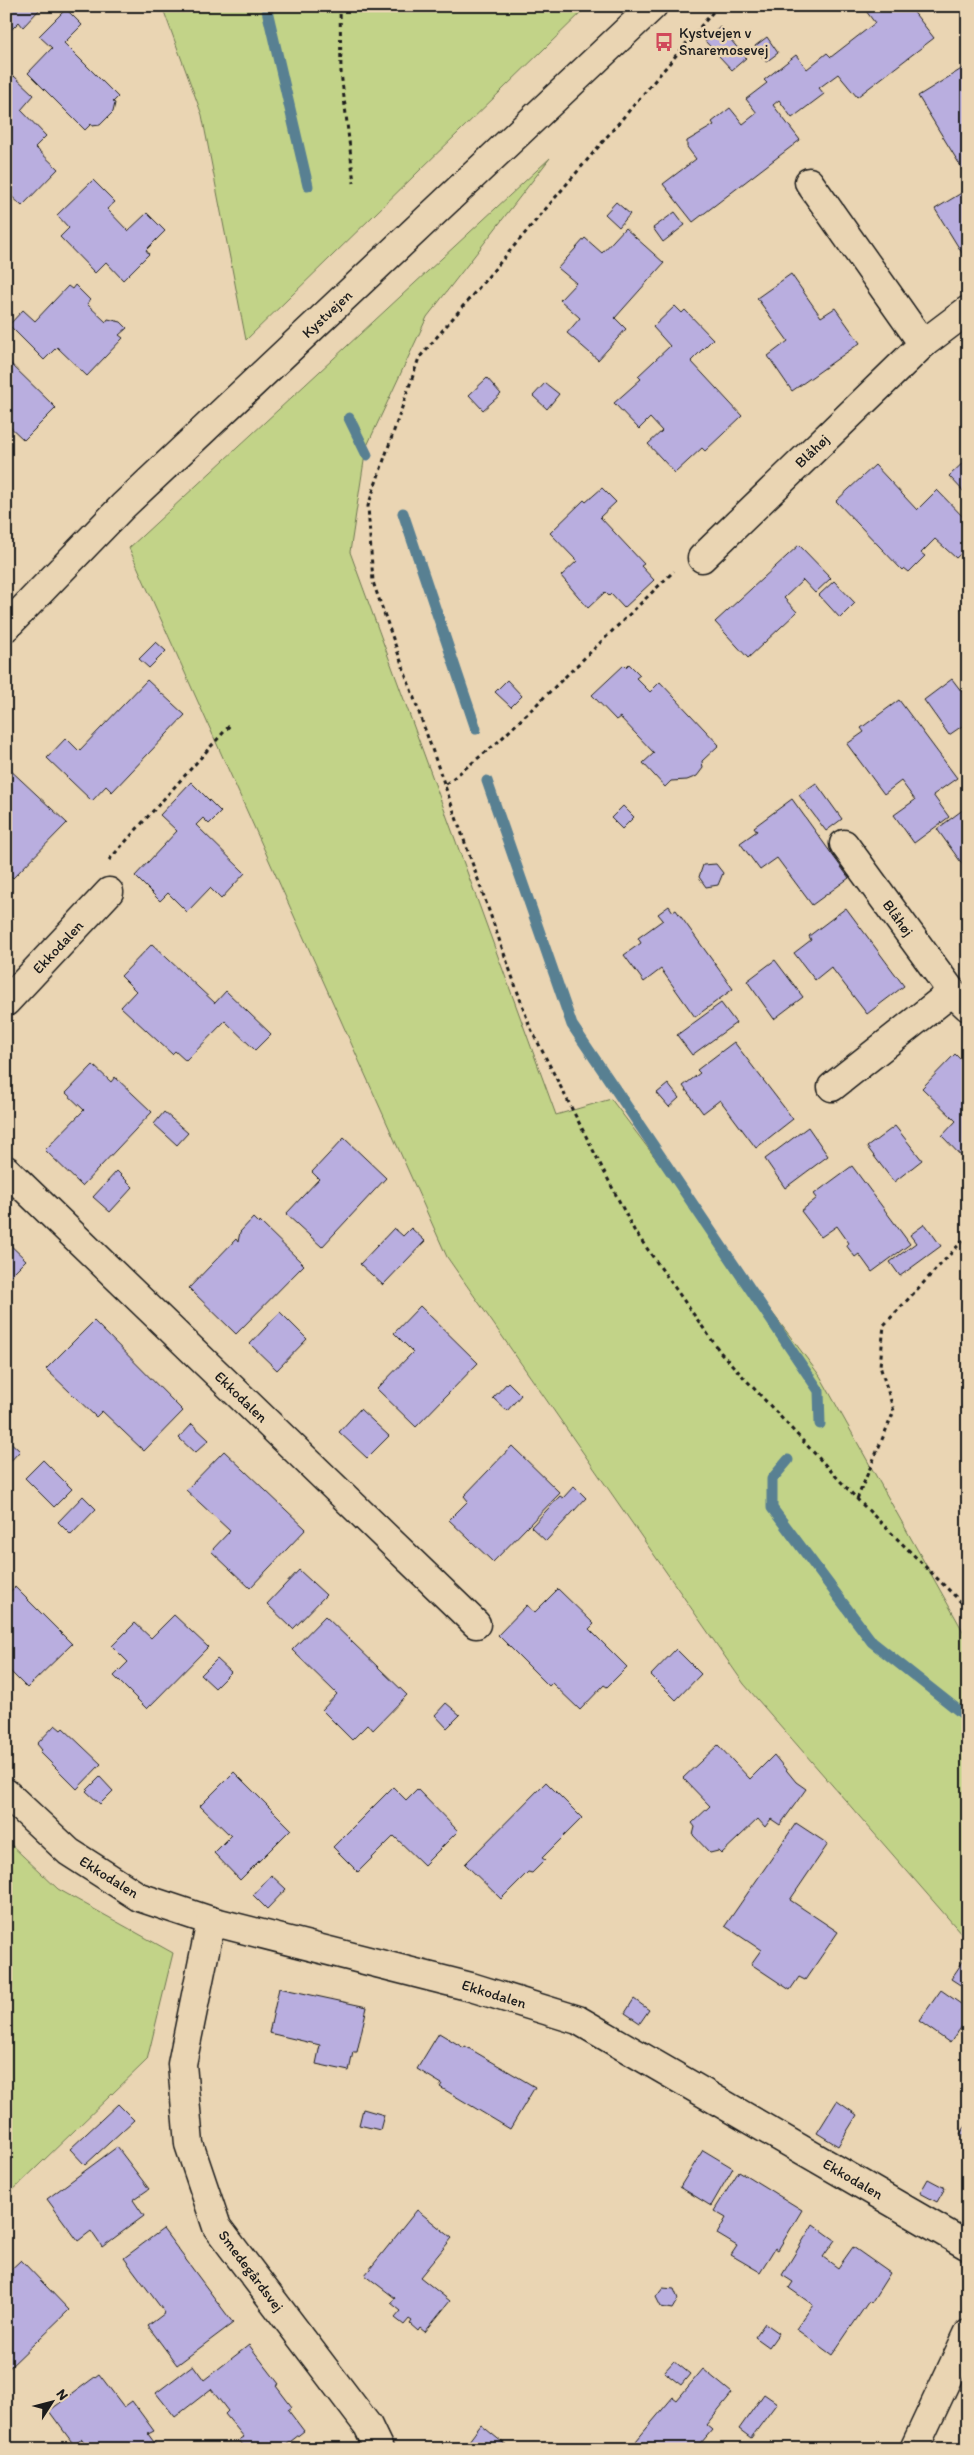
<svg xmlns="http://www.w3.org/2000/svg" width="974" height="2455" font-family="Itim,sans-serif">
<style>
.green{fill:#c2d388;stroke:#6f7852}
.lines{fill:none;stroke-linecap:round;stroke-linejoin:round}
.stream{stroke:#598092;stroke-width:11}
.building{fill:#b9aedf;stroke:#1c1c1c}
.minor-casing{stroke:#1c1c1c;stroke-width:31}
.tertiary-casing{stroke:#1c1c1c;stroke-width:31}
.path{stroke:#1c1c1c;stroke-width:3;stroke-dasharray:4 4;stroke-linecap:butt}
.minor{stroke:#ead5b3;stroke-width:28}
.tertiary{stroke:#ead5b3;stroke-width:28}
.labels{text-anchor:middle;stroke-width:5;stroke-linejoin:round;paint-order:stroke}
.poi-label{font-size:15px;fill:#1c1c1c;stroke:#ead5b3;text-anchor:start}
.street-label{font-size:15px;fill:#1c1c1c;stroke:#ead5b3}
</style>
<rect width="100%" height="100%" fill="#ead5b3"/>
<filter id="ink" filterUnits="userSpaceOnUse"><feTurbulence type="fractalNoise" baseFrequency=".02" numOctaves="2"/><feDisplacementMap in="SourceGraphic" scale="10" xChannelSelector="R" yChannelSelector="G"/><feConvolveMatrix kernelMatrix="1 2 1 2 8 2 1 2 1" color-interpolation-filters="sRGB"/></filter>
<g filter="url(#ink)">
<g class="green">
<polygon points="162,6 588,6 246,340 202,115"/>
<polygon points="550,158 427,317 366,448 350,552 556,1115 611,1099 820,1376 968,1640 968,1941 744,1684 447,1257 129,548"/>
<polygon points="6,1840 58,1889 173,1953 147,2060 6,2197"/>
</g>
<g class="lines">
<g class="stream">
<polyline points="266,6 308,186"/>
<polyline points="349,418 367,455"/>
<polyline points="403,513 476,729"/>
<polyline points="487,781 572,1025 819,1391 820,1424"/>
<polyline points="788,1460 772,1479 772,1508 872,1642 968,1718"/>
</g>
</g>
<g class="building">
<polygon points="6,6 36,6 39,10 23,27 19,22 12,29 6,24"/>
<polygon points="864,6 909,6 934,38 857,97 838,74 819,88 824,94 792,118 779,100 773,105 800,140 693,222 663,184 696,159 687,147 687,141 714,125 712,122 730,108 743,124 757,113 746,99 767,83 764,80 796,55 807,69 827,53 831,57 875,23 863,7"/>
<polygon points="66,9 82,25 64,43 118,97 113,102 115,103 113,112 100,125 92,126 91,124 85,130 28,73 52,48 39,36"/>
<polygon points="720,27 746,58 732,70 705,41"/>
<polygon points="767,37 778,53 766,62 755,46"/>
<polygon points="968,65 968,178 918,96"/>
<polygon points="14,76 34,95 21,110 46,136 35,147 58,169 22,206 6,191 6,84"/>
<polygon points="93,180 115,202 107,209 128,231 147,213 165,231 146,250 149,254 123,280 106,262 95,273 60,237 69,228 57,215"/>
<polygon points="968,189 968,260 967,261 935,209"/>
<polygon points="616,202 630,214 619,227 605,214"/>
<polygon points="675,212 685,225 663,242 653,228"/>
<polygon points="625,228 664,263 615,318 626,329 598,360 567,333 580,318 560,300 576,283 558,268 585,238 602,253"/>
<polygon points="791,274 821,317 835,308 860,343 792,391 768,356 788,341 757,298"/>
<polygon points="75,285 90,300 87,304 106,322 108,319 121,322 127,328 119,335 123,338 87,376 57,347 44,360 9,325 23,310 35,321 68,286 72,289"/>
<polygon points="675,306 682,313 685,310 713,339 691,361 742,416 705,451 702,448 675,473 648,444 662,431 650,418 639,429 614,403 641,379 638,376 670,346 653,327"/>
<polygon points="6,359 56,408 24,440 6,423"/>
<polygon points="487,378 501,394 483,410 469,395"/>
<polygon points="545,383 559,394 547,409 533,396"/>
<polygon points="968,458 968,492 966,494 949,476"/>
<polygon points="875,465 917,510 937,490 968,522 968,547 956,558 935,539 921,553 925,556 909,572 904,568 902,570 836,501"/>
<polygon points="602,488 616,502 600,517 644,564 641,566 654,580 624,608 611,594 609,596 605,592 588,608 561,576 577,561 550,533 584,500 586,502"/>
<polygon points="799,545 831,578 815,593 803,580 784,598 797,612 748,658 715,622"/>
<polygon points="834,581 855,603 840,618 819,595"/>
<polygon points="156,642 166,651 149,668 139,659"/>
<polygon points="629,664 640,675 636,678 650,692 660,682 719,745 702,761 703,768 697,776 687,780 671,781 665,787 643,763 654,753 620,717 616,720 592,695 624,665 626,667"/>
<polygon points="952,679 968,700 968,722 949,735 924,700"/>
<polygon points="147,680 185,715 112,792 106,786 92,801 47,758 66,738 79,751"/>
<polygon points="507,680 522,696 511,707 495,692"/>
<polygon points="899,700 957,778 933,795 949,817 914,843 894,815 915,800 901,781 884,794 847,744 864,732 861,728"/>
<polygon points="6,766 67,823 13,878 6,871"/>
<polygon points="191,782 221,812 209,824 203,818 196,825 245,873 221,899 210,888 187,912 168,893 160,901 135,876 177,831 160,815"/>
<polygon points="816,783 842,819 826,831 799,795"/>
<polygon points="792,799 849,878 812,905 777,858 760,870 740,843 757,831 754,827"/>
<polygon points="623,806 634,817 622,829 611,818"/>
<polygon points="968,806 968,872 937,829"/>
<polygon points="716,864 723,873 718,885 706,887 699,877 703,865"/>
<polygon points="669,906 673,912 676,910 733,989 695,1017 661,969 644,982 624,955 641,943 638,938 663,920 658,914"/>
<polygon points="846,908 904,986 867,1014 831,967 815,980 794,953 811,940 809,936"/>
<polygon points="152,944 215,1003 226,991 271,1034 255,1050 225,1021 186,1061 175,1051 172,1054 121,1007 136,991 121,976"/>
<polygon points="775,960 803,997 774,1019 747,981"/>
<polygon points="721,1003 736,1023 692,1055 677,1035"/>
<polygon points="734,1042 793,1119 756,1148 720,1100 703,1113 683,1086 700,1073 697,1070"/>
<polygon points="955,1054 968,1067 968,1157 965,1160 942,1136 956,1121 922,1088"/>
<polygon points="93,1065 111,1082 115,1077 152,1112 82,1186 45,1150 84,1110 66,1093"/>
<polygon points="668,1084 679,1098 669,1107 657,1093"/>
<polygon points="164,1112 188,1133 177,1145 154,1124"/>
<polygon points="895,1126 922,1160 894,1182 867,1147"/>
<polygon points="808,1127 828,1156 785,1188 765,1159"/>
<polygon points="344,1138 386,1178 322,1247 286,1214 319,1179 312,1172"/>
<polygon points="852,1166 910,1244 872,1272 859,1254 855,1257 846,1245 849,1243 837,1226 821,1237 801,1211 817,1198 814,1194"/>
<polygon points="117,1171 133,1187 110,1212 93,1197"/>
<polygon points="253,1218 259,1224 260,1222 304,1265 236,1334 189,1288 236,1239 238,1242 240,1232"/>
<polygon points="925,1224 941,1246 900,1276 890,1262 916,1243 910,1235"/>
<polygon points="394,1228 403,1236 411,1228 425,1241 383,1285 360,1264"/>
<polygon points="6,1241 26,1260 6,1280"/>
<polygon points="420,1306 478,1363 416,1427 377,1389 413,1352 394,1333"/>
<polygon points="280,1312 307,1339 277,1370 250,1344"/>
<polygon points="94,1321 183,1411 144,1451 102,1411 96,1417 46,1369"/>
<polygon points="508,1382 521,1395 507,1411 493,1398"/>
<polygon points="360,1409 389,1436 367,1458 339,1432"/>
<polygon points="192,1424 209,1440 195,1453 179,1438"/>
<polygon points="6,1438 20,1451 6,1466"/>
<polygon points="512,1446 560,1493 493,1562 449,1520 468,1501 464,1496"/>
<polygon points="224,1451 306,1529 250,1588 211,1551 230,1531 186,1490"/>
<polygon points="43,1460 72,1489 54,1507 25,1478"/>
<polygon points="574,1486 586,1498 546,1541 531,1527 560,1496 563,1498"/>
<polygon points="83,1496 96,1509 71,1535 58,1522"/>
<polygon points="299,1570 326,1595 293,1629 267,1604"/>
<polygon points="15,1587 72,1644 27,1688 6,1667 6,1595"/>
<polygon points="558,1589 594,1624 589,1629 627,1667 607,1687 604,1685 580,1710 552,1683 549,1686 498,1635 527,1605 534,1613"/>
<polygon points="174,1615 208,1647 147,1709 114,1676 128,1662 112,1646 135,1623 151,1638"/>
<polygon points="325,1616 407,1695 373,1730 368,1724 352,1740 322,1710 337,1694 292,1650"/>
<polygon points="676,1649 701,1674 676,1700 651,1675"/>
<polygon points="217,1659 231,1672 215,1688 201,1675"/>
<polygon points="446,1703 460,1715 447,1728 435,1715"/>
<polygon points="55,1725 61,1730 63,1728 101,1764 77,1789 40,1752 42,1750 37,1744"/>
<polygon points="718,1745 750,1779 774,1755 796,1782 806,1789 780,1825 771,1819 765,1827 758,1819 721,1854 718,1851 710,1853 693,1835 695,1827 692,1823 710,1806 683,1778"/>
<polygon points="234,1772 291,1829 240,1880 214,1853 231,1836 200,1806"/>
<polygon points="100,1777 113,1791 100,1804 86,1791"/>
<polygon points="546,1782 582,1818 542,1858 545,1860 532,1873 528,1872 501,1899 465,1864"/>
<polygon points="393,1787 406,1800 417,1789 458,1831 424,1865 394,1836 358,1872 333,1847"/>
<polygon points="796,1823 828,1844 790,1900 838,1932 805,1980 799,1977 790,1990 751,1964 761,1950 725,1926"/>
<polygon points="271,1875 286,1889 267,1909 253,1895"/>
<polygon points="964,1960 968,1962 968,1990 951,1979"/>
<polygon points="279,1988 367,2007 357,2052 353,2052 349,2071 316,2064 320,2045 269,2033"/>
<polygon points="941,1990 968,2009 968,2018 950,2043 919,2021"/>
<polygon points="634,1999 649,2010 640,2023 625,2013"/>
<polygon points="439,2033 464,2048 465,2046 535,2087 510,2129 440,2087 442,2084 417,2069"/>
<polygon points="837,2101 857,2115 838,2146 817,2133"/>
<polygon points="118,2104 134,2120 85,2165 70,2149"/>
<polygon points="363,2109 384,2115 380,2130 359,2125"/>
<polygon points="968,2123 968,2139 960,2134"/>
<polygon points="117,2147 149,2189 133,2200 144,2216 102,2247 91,2231 78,2241 47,2199"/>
<polygon points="703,2150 733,2168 711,2206 680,2187"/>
<polygon points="739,2171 802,2210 778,2250 775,2248 760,2272 731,2255 737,2246 717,2234 726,2218 714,2211"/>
<polygon points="928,2179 945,2188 937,2202 920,2193"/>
<polygon points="417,2210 452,2238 420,2277 450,2301 425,2332 420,2328 418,2331 410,2324 412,2321 409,2319 404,2325 395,2318 401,2311 391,2303 395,2298 365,2275"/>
<polygon points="813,2224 835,2240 823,2257 838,2268 853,2247 890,2273 871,2303 869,2301 832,2355 796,2329 813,2305 789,2288 793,2282 782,2275"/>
<polygon points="163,2229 233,2323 177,2365 148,2326 165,2313 124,2258"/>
<polygon points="21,2260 69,2310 6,2371 6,2274"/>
<polygon points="663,2288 674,2289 678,2299 672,2309 661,2307 656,2297"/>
<polygon points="765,2323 779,2333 769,2347 755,2337"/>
<polygon points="249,2345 279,2384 276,2386 292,2407 288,2410 304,2431 281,2449 246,2449 239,2440 244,2437 225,2414 228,2411 211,2389 175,2417 156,2393 193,2365 204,2380"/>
<polygon points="674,2361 690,2374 681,2385 664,2372"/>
<polygon points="703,2369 732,2393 706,2425 712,2430 696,2449 645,2449 636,2441 673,2397 677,2400"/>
<polygon points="99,2374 124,2407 132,2401 154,2431 148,2434 159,2449 90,2449 82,2439 74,2445 49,2411"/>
<polygon points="764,2394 777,2403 751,2438 739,2429"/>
<polygon points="481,2425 508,2447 507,2449 463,2449"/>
<polygon points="310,2444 314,2449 303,2449"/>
</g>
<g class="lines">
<g class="minor-casing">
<g id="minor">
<polyline points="809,182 923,344"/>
<polyline points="702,558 923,344 968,310"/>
<polyline points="844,844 952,992 968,1007"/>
<polyline points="6,1002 109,892"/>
<polyline points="832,1087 952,992"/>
<polyline points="6,1170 476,1624"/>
<polyline points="6,1793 69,1852 139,1897 211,1921 471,1987 578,2020 968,2246"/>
<polyline points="211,1921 182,2064 189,2144 217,2227 368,2426 379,2449"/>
<polyline points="914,2449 968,2334"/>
</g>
</g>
<g class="tertiary-casing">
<polyline id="tertiary" points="6,627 123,506 653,6"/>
</g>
<g class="path">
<polyline points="340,6 341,72 354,183"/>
<polyline points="718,6 419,358 368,506 373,582 530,1027 634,1230 721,1353 857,1499 968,1609"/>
<polyline points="446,784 498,742 674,571"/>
<polyline points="109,860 231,724"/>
<polyline points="857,1499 894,1411 880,1366 884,1325 968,1235"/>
</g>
<use href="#minor" class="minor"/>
<use href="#tertiary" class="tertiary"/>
</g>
</g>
<defs>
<g id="bus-bare" transform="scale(1.5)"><path d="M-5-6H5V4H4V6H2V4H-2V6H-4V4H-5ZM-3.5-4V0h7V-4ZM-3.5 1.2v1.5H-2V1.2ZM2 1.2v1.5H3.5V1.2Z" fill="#d1495b" stroke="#ead5b3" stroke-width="2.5" paint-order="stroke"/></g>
</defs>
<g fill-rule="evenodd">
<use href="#bus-bare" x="664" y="42"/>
</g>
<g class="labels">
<g class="poi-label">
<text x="679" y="38">Kystvejen v<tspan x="679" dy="17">Snaremosevej</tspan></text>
</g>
<g class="street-label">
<text transform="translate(327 314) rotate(-43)" y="5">Kystvejen</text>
<text transform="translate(812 451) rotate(-44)" y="5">Blåhøj</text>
<text transform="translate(898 918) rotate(54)" y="5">Blåhøj</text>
<text transform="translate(58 947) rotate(-47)" y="5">Ekkodalen</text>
<text transform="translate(241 1397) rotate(44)" y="5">Ekkodalen</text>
<text transform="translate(109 1877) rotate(32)" y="5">Ekkodalen</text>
<text transform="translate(494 1994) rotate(17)" y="5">Ekkodalen</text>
<text transform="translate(853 2179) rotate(30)" y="5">Ekkodalen</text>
<text transform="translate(251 2271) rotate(53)" y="5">Smedegårdsvej</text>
</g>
</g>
<rect width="974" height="2455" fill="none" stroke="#ead5b3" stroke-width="25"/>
<rect x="12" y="12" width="949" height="2430" fill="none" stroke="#1c1c1c" stroke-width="2" filter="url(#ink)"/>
<g transform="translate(52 2402) rotate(54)" stroke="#ead5b3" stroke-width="4" paint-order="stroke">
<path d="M0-4L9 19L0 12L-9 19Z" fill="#1c1c1c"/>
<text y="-8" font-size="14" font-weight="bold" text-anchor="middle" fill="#1c1c1c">N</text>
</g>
</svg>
